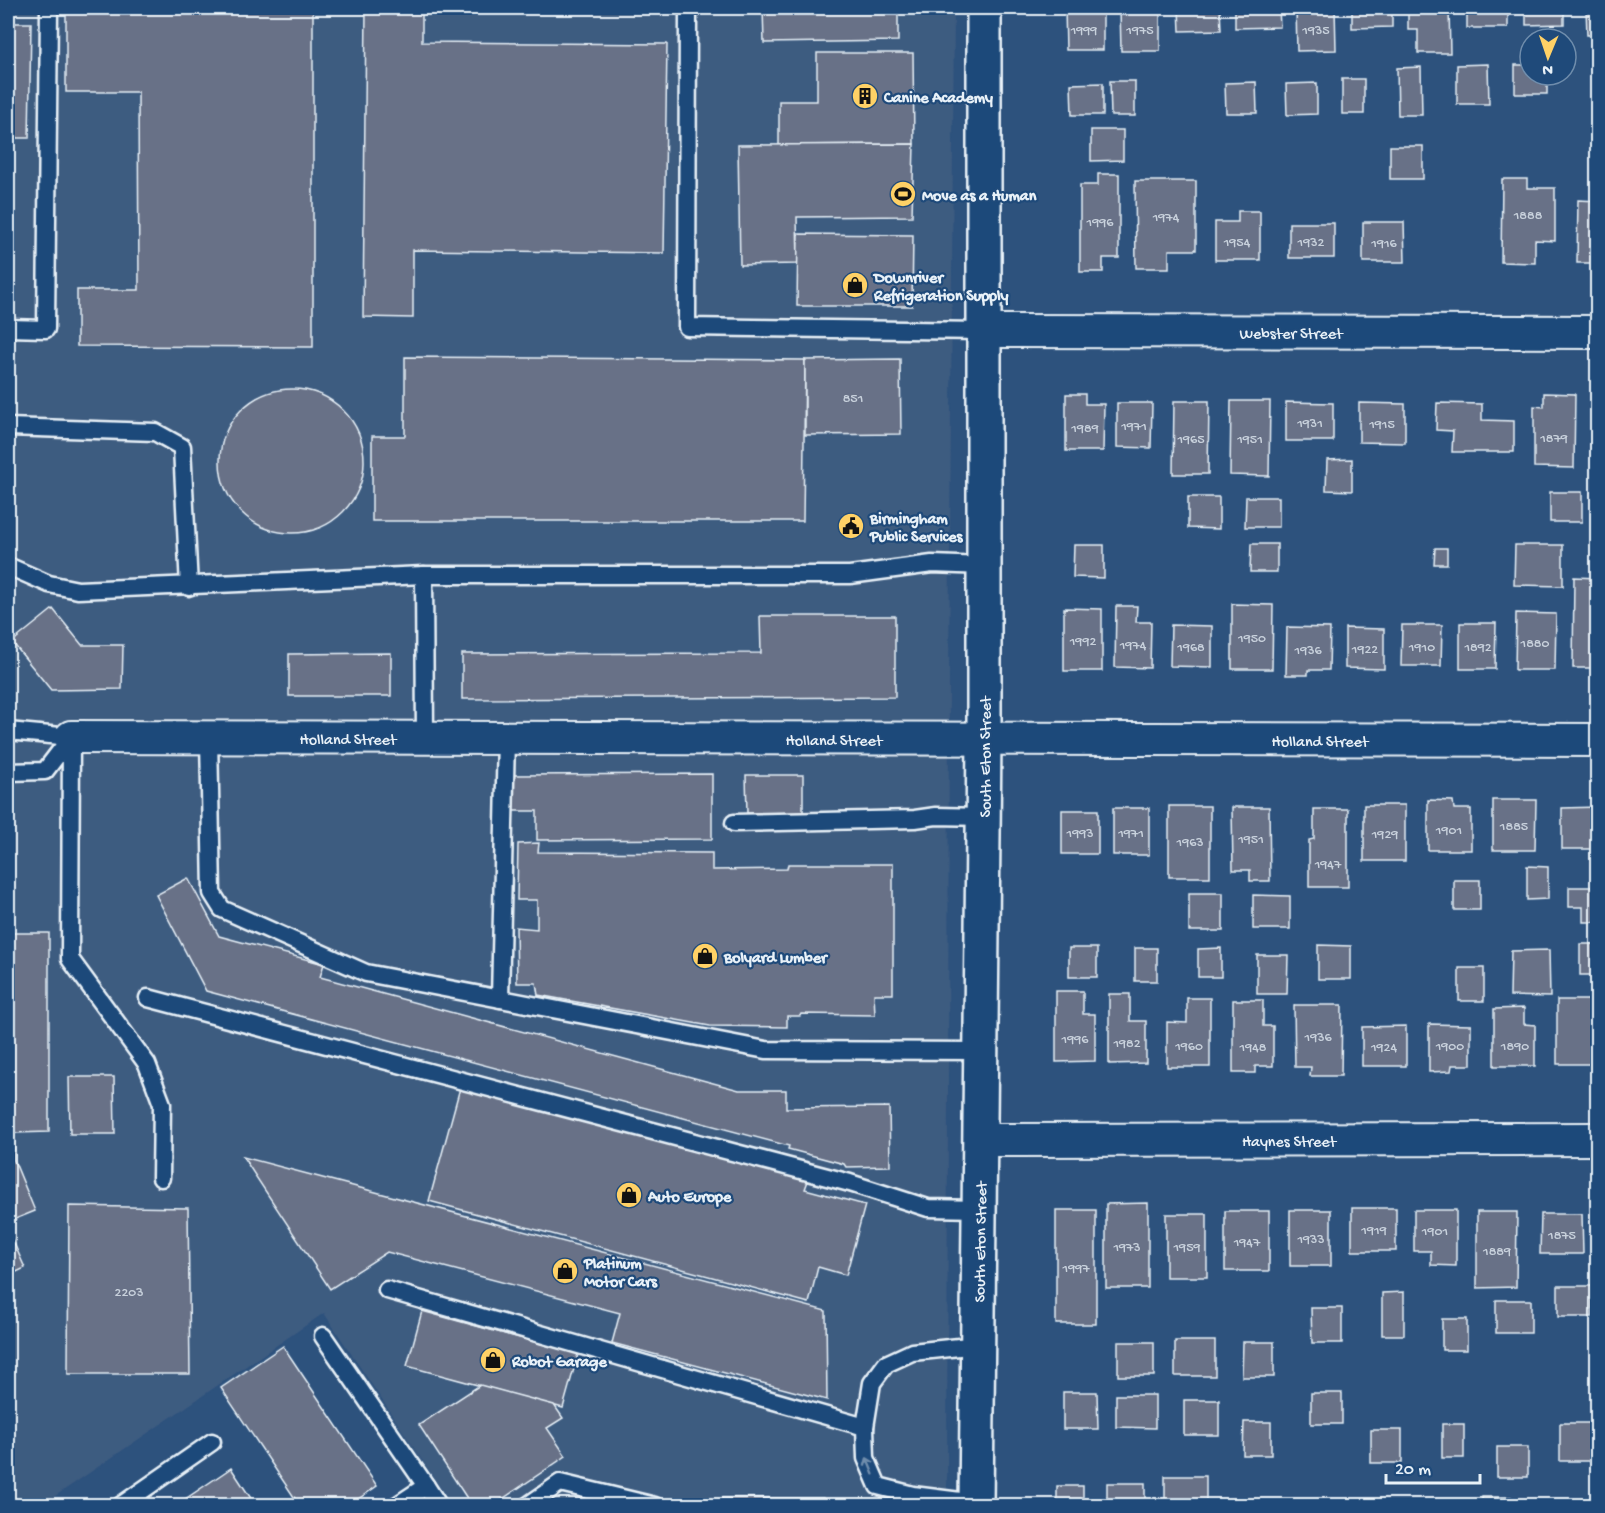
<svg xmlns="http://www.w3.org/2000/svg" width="1605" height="1513" font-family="'Gochi Hand',sans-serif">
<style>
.built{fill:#3e5b80}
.building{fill:#677187;stroke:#e8f1f8;stroke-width:1.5}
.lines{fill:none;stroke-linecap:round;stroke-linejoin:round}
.lane-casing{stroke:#e8f1f8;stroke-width:21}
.street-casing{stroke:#e8f1f8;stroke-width:36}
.secondary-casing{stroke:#e8f1f8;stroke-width:38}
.lane{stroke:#1f4a7a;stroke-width:16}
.street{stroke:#1f4a7a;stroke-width:32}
.secondary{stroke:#1f4a7a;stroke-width:33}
.oneway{stroke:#6f8dac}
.labels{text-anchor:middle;stroke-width:4.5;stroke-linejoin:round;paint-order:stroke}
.number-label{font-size:14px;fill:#c8d1dc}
.poi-label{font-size:16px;font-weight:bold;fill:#e8f1f8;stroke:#1f4a7a;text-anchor:start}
.street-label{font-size:16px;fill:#e8f1f8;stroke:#1f4a7a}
</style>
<rect width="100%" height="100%" fill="#2d527d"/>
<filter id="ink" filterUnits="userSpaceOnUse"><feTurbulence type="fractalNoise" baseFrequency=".0167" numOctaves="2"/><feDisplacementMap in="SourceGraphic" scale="12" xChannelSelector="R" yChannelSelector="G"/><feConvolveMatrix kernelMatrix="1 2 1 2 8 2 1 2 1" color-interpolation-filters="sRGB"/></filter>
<g filter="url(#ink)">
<polygon class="built" points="8,8 954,8 949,681 947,1505 452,1505 324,1313 51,1499 51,1505 8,1505"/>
<g class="building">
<polygon points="66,8 313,8 313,347 77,346 77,290 139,290 138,92 66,92"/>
<polygon points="366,8 422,8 422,42 667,44 664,253 413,250 413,318 363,317"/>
<polygon points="763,8 898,8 898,41 764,43"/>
<polygon points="1065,8 1103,8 1103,50 1066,50"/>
<polygon points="1120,8 1160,8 1160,51 1121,51"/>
<polygon points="1179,8 1220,8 1221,30 1180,31"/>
<polygon points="1235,8 1279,8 1280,27 1235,28"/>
<polygon points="1296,8 1335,8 1336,50 1297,51"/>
<polygon points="1352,8 1392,8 1392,27 1352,28"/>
<polygon points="1408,8 1449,8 1450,53 1418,53 1418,30 1408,30"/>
<rect x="1467" y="8" width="41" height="20"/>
<polygon points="1526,8 1564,8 1564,24 1526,25"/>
<polygon points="1586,8 1598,8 1598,35 1587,35"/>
<polygon points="8,23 31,23 29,138 8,138"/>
<polygon points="817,53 913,53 914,144 779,145 779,101 817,101"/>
<polygon points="1488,64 1489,104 1457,104 1457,65"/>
<polygon points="1515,65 1530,65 1530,75 1547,75 1547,94 1515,94"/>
<polygon points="1421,67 1422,115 1398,115 1397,68"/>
<rect x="1342" y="79" width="22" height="35"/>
<polygon points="1110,81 1135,81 1135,116 1111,116"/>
<polygon points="1256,82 1257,113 1226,113 1225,83"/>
<polygon points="1103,83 1103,115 1072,115 1071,84"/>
<polygon points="1317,83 1317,114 1287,115 1286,84"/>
<polygon points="1091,130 1123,130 1123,160 1091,161"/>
<polygon points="914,144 912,216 797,217 798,264 740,265 738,145"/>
<rect x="1390" y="146" width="33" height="33"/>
<polygon points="1098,174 1119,174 1119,258 1103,258 1103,272 1080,272 1080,185 1098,185"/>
<polygon points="1502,179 1527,179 1527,188 1555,188 1555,241 1535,240 1535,263 1501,262"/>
<polygon points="1135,181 1196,181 1196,250 1169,250 1169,268 1136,268"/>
<polygon points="1578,200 1598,201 1598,263 1577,263"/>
<polygon points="1238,211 1260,211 1260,260 1215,260 1215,222 1238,222"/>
<polygon points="1363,222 1404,222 1405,262 1363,262"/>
<rect x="1289" y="223" width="45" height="35"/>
<polygon points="798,234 913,235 912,306 797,306"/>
<polygon points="405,357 805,360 803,521 372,521 372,436 405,436"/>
<polygon points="900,359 901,434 805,435 805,360"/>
<circle cx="292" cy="461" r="72"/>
<polygon points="1544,393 1575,394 1574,468 1534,467 1534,406 1544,407"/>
<polygon points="1066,394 1085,394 1085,404 1104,404 1103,451 1066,451"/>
<polygon points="1595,396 1598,396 1598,464 1594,464"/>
<polygon points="1174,401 1209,401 1208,474 1173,474"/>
<polygon points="1231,401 1270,401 1269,476 1230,475"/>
<polygon points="1286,402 1333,403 1333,441 1286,441"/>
<polygon points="1117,403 1152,403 1151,448 1117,447"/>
<polygon points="1359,403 1405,404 1405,443 1359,442"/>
<polygon points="1437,403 1482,404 1482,420 1514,421 1514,452 1452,452 1453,431 1436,430"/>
<polygon points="1352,459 1352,491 1326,490 1327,460"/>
<rect x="1550" y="492" width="32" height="30"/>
<polygon points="1188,497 1219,497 1219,529 1188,528"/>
<polygon points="1246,497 1279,497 1279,527 1245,527"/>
<polygon points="1251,544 1277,544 1277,572 1250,572"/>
<polygon points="1074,545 1104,545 1104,578 1073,577"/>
<polygon points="1515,545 1563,545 1563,586 1514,585"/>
<polygon points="1435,548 1447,548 1447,564 1434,564"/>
<polygon points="1574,577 1598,578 1598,668 1573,668"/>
<polygon points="1232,604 1273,605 1272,669 1232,669"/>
<polygon points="1116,606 1137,606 1136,622 1151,622 1150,668 1115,667"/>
<polygon points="1064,608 1102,609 1102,671 1064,671"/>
<polygon points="53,609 82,645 123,645 122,689 51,690 12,642"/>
<polygon points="1516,613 1556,614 1555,670 1515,670"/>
<polygon points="760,616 895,616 895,697 462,699 462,654 761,653"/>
<polygon points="1460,623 1496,623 1495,669 1460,669"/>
<polygon points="1171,625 1212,626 1212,667 1170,666"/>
<polygon points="1402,625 1442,625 1441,666 1401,666"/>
<polygon points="1287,627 1330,628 1329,670 1308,670 1308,675 1286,675"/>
<polygon points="1345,628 1384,629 1384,669 1345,668"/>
<polygon points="391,653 391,696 289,696 289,654"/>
<polygon points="712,774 712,839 537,840 537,811 513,811 513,775"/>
<polygon points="746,775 803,775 803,813 747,813"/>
<polygon points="1428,800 1453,801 1454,809 1471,809 1471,850 1428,850"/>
<polygon points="1493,800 1536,800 1535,850 1493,850"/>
<rect x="1364" y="805" width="41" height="56"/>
<rect x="1169" y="806" width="41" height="71"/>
<polygon points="1232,807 1269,807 1270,881 1250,881 1250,870 1233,870"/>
<polygon points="1598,807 1598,849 1562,849 1562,808"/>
<rect x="1113" y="808" width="36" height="47"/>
<polygon points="1314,809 1348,809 1348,887 1309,887 1309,840 1314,839"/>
<rect x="1062" y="810" width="36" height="44"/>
<polygon points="539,843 538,852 712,853 712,870 787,869 788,864 893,864 893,994 874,994 875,1015 801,1014 800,1016 787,1016 787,1027 710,1026 538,995 536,983 517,983 516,927 537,929 537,900 517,900 518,844"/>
<polygon points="1527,866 1548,867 1548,899 1527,900"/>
<polygon points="188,878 219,936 324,964 320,977 739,1090 786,1090 786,1108 889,1107 890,1166 846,1167 844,1164 788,1149 789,1146 206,991 156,895"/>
<rect x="1454" y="880" width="26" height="30"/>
<polygon points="1569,887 1598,887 1598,922 1583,922 1583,907 1569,907"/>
<rect x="1189" y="893" width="34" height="38"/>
<polygon points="1253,895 1290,896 1290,929 1253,929"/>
<polygon points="8,933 49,933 49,1132 14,1133 14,1160 35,1211 8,1222"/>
<rect x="1580" y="944" width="18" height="31"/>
<polygon points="1318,945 1351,946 1351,979 1318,979"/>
<rect x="1069" y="948" width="28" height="29"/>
<rect x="1135" y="948" width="22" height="33"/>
<polygon points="1221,948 1221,977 1198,977 1198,949"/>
<polygon points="1549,950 1550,997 1510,996 1511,951"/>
<polygon points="1257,955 1288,955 1287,994 1257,994"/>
<rect x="1459" y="968" width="25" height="33"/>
<polygon points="1056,991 1083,991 1083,1014 1095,1014 1095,1061 1056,1062"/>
<polygon points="1109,994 1130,994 1130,1021 1146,1021 1146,1063 1109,1064"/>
<polygon points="1187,998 1210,998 1210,1067 1167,1067 1167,1022 1187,1023"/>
<polygon points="1233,1000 1263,1000 1263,1026 1273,1026 1273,1066 1255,1066 1255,1073 1233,1073"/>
<rect x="1557" y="1000" width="41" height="64"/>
<polygon points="1294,1005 1342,1005 1341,1076 1310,1076 1311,1067 1295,1067"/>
<polygon points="1524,1008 1524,1024 1535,1025 1535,1066 1494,1066 1494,1009"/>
<polygon points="1429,1024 1471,1025 1471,1065 1452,1065 1451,1071 1429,1072"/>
<polygon points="1406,1026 1406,1066 1362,1066 1362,1027"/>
<polygon points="69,1077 114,1077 115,1134 70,1134"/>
<polygon points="460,1088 808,1181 805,1189 865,1205 846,1275 818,1267 809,1303 429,1201"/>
<polygon points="243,1157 826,1311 827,1400 612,1343 620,1313 387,1252 330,1289"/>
<polygon points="1148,1203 1148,1288 1106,1288 1106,1204"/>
<polygon points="69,1206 188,1208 190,1374 68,1374"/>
<rect x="1352" y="1208" width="44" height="43"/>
<rect x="1056" y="1210" width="40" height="114"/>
<rect x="1290" y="1210" width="41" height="56"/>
<polygon points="1414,1210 1456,1210 1456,1266 1431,1265 1431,1251 1414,1251"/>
<rect x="1225" y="1211" width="44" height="60"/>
<polygon points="1477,1212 1517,1212 1516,1287 1477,1288"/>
<rect x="1166" y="1214" width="41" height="63"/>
<polygon points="1541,1214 1582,1214 1583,1254 1540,1254"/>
<polygon points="8,1230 25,1268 8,1276"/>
<rect x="1558" y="1286" width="34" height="31"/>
<polygon points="1404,1292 1404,1335 1382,1335 1382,1293"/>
<rect x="1496" y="1300" width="35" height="33"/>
<polygon points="1311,1308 1342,1308 1342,1343 1312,1343"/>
<polygon points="422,1311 578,1354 563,1408 407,1366"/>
<rect x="1442" y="1319" width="25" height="31"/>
<rect x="1175" y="1341" width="40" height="35"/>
<rect x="1118" y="1342" width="36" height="34"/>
<polygon points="1243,1342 1274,1342 1274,1377 1242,1377"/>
<polygon points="283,1346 377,1486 348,1506 300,1506 221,1388"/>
<polygon points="480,1385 554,1405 563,1418 547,1428 566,1456 492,1506 472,1506 419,1425"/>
<polygon points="1063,1392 1097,1392 1098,1429 1063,1429"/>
<rect x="1311" y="1393" width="31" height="31"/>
<polygon points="1116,1395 1155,1395 1155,1428 1116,1427"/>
<rect x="1184" y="1400" width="35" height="35"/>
<polygon points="1244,1422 1271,1422 1271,1455 1243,1455"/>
<rect x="1560" y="1423" width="31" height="38"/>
<rect x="1442" y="1424" width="22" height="34"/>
<rect x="1371" y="1430" width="31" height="33"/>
<rect x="1497" y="1447" width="31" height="30"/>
<polygon points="231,1468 256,1506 175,1506"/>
<rect x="1165" y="1476" width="41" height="30"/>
<rect x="1107" y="1483" width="38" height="23"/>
<rect x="1057" y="1486" width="26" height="20"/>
<rect x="1482" y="1497" width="29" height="9"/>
<polygon points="722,1498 823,1498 824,1506 722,1506"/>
</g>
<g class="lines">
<g class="lane-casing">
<g id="lane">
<polyline points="688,8 687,327 984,331"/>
<polyline points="8,328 46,329 49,8"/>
<polyline points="8,427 155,432 182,447 189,587"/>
<polyline points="8,566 49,584 78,590 424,575 850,575 932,564 984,566"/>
<polyline points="424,575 425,738"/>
<polyline points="8,731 71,737"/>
<polyline points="71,737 70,959 147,1064 162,1104 161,1178"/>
<polyline points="209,737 212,893 222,909 366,973 766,1050 981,1051"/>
<polyline points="8,772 45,771 71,737"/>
<polyline points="734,823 915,819 936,816 984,817"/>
<polyline points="148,998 850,1183 928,1208 979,1209"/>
<polyline points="500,999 506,738"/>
<polyline points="387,1290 865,1427"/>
<polyline points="323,1336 426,1486"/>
<polyline points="976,1503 913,1495 878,1486 866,1458 865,1427 872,1383 886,1364 912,1352 978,1345"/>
<polyline points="120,1506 212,1442"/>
<polyline points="396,1506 426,1486 439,1506"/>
<polyline points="527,1506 560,1483 655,1506"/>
</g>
</g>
<g class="street-casing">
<g id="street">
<polyline points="984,331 1598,332"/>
<polyline points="71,737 1598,740"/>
<polyline points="980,1140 1598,1139"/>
</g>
</g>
<g class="secondary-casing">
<polyline id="secondary" points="976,1506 984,739 984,8"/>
</g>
<use href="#lane" class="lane"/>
<use href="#street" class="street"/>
<use href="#secondary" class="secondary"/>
</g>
<defs><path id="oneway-shaft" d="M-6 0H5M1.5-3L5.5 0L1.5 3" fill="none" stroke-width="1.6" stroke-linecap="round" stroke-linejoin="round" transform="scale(1.5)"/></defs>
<use class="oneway" href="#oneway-shaft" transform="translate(870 1466) rotate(-112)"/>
</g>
<defs>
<g id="building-disc" transform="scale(1.35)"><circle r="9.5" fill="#ffd166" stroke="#1f4a7a"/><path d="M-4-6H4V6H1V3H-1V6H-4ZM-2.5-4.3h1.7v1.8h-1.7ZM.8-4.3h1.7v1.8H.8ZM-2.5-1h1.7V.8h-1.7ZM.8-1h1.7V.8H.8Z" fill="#111"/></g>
<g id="stadium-disc" transform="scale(1.35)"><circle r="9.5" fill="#ffd166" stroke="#1f4a7a"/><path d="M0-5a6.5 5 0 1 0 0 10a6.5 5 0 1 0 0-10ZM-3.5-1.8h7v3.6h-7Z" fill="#111"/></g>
<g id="shop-disc" transform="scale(1.35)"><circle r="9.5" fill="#ffd166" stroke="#1f4a7a"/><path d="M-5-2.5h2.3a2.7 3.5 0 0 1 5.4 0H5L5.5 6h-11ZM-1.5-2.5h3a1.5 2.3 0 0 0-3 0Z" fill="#111"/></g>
<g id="civic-disc" transform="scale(1.35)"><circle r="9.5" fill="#ffd166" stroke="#1f4a7a"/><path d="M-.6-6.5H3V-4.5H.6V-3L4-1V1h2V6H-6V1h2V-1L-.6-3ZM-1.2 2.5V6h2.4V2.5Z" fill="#111"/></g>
</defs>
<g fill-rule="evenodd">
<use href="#building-disc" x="865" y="96"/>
<use href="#stadium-disc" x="903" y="194"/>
<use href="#shop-disc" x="855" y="285"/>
<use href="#civic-disc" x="851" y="526"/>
<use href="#shop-disc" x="705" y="956"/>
<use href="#shop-disc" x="629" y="1195"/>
<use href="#shop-disc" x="565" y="1271"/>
<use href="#shop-disc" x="493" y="1360"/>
</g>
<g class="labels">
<g class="number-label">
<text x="1084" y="34">1999</text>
<text x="1140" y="34">1975</text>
<text x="1316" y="34">1935</text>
<text x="1528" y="219">1888</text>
<text x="1166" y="221">1974</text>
<text x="1100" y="226">1996</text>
<text x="1237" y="246">1954</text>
<text x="1311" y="246">1932</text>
<text x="1384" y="247">1916</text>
<text x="853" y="402">851</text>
<text x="1310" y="427">1931</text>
<text x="1382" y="428">1915</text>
<text x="1134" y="430">1971</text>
<text x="1085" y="432">1989</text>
<text x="1554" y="442">1879</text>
<text x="1191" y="443">1965</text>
<text x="1250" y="443">1951</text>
<text x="1252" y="642">1950</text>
<text x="1083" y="645">1992</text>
<text x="1535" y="647">1880</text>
<text x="1133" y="649">1974</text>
<text x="1191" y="651">1968</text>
<text x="1422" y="651">1910</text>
<text x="1478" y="651">1892</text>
<text x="1365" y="653">1922</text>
<text x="1308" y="654">1936</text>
<text x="1514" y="830">1885</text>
<text x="1449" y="834">1901</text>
<text x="1080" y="837">1993</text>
<text x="1131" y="837">1971</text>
<text x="1385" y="838">1929</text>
<text x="1251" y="843">1951</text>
<text x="1190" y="846">1963</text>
<text x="1328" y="868">1947</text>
<text x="1318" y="1041">1936</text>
<text x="1075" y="1043">1996</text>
<text x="1127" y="1047">1982</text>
<text x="1189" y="1050">1960</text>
<text x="1450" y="1050">1900</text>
<text x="1515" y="1050">1890</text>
<text x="1253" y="1051">1948</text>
<text x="1384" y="1051">1924</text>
<text x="1374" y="1234">1919</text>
<text x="1435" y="1235">1901</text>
<text x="1562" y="1239">1875</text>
<text x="1311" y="1243">1933</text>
<text x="1247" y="1246">1947</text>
<text x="1127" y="1251">1973</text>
<text x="1187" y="1251">1959</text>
<text x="1497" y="1255">1889</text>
<text x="1076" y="1272">1997</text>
<text x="129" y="1296">2203</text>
</g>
<g class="poi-label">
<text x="884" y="102">Canine Academy</text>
<text x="922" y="200">Move as a Human</text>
<text x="874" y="282">Downriver<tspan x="874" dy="18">Refrigeration Supply</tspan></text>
<text x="870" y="523">Birmingham<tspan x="870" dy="18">Public Services</tspan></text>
<text x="724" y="962">Bolyard Lumber</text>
<text x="648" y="1201">Auto Europe</text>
<text x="584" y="1268">Platinum<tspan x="584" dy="18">Motor Cars</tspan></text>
<text x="512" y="1366">Robot Garage</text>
</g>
<g class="street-label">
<text x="1291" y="338">Webster Street</text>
<text x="348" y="744">Holland Street</text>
<text x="834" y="745">Holland Street</text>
<text x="1320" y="746">Holland Street</text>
<text transform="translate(984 757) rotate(-90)" y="6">South Eton Street</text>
<text x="1289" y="1146">Haynes Street</text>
<text transform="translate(979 1242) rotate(-89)" y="6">South Eton Street</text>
</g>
</g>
<rect width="1605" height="1513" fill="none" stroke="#1f4a7a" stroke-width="30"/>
<rect x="15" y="15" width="1575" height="1483" fill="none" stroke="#e8f1f8" stroke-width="2" filter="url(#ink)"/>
<g transform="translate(1548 57) rotate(182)"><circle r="28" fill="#1f4a7a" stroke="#6f8dac" stroke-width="1.5"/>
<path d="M0-4.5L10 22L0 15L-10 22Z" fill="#ffd166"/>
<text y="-9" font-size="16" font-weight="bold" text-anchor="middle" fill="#e8f1f8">N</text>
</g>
<path d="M1386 1474v9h94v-9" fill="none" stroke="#e8f1f8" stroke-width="3"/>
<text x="1395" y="1474" font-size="18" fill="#e8f1f8" stroke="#1f4a7a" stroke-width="4.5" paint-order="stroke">20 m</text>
</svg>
